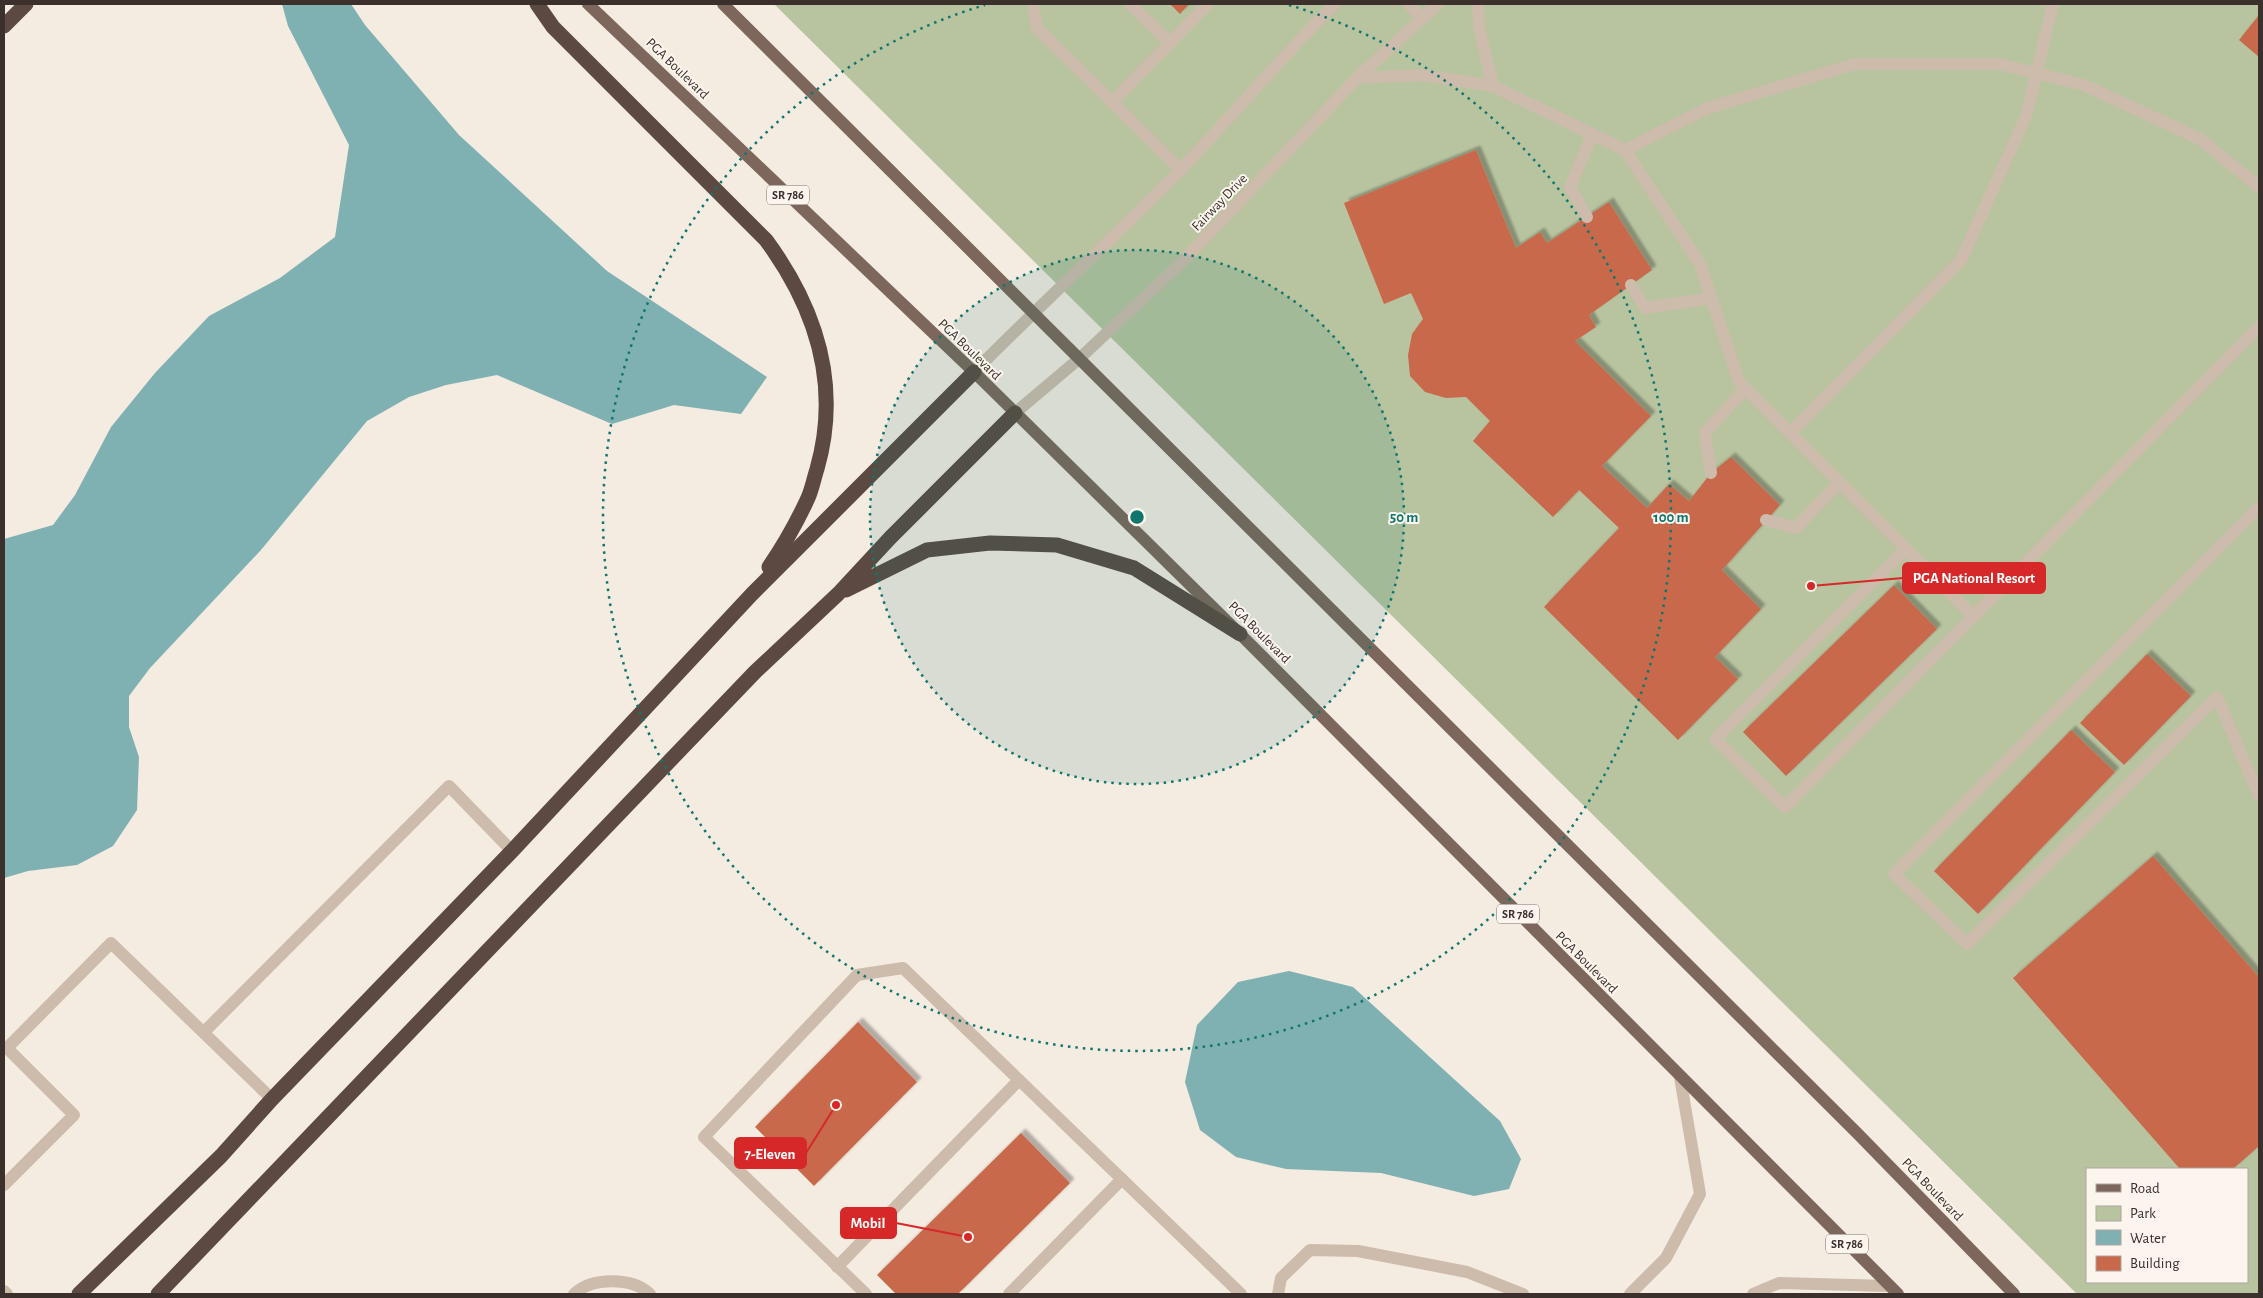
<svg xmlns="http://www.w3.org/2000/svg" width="2263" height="1298" font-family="'Alegreya Sans',sans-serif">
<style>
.green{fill:#b8c4a0;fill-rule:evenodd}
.water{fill:#7fb0b2}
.building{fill:#c8694b;filter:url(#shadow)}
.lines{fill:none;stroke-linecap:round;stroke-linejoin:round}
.lane{stroke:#cdbbac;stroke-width:12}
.street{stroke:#cdbbac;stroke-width:12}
.primary{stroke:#7d675c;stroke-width:12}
.highway{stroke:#5c4a42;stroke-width:15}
.ring{fill:none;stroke:#0f766e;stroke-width:2.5;stroke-dasharray:2.5 5}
.labels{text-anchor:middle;stroke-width:4;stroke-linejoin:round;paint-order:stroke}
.shield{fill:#fbf5ee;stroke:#756b66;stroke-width:1}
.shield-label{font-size:12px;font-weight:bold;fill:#3b302b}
.street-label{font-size:14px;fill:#3b302b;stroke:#fbf5ee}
.centre{fill:#0f766e;stroke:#fbf5ee;stroke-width:2.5}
.ring-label{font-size:15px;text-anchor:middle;font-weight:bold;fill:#0f766e;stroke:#fbf5ee;stroke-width:4;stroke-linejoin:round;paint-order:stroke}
.leader{fill:none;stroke:#d62828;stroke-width:2}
.callout-dot{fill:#d62828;stroke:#fbf5ee;stroke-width:2}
.callout{fill:#d62828;stroke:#d62828;stroke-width:2}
.callout-label{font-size:15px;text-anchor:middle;font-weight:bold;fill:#fff}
</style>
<defs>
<filter id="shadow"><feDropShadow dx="4.5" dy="-4.5" stdDeviation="1" flood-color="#0004"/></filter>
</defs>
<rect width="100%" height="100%" fill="#f4ebe1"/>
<path class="green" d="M774,4H2259V1294H2077ZM2087,1169H2247V1282H2087Z"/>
<g class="water">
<polygon points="282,4 351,4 365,25 459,135 607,271 767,377 741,414 674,405 612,424 497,375 446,385 409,397 367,421 261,550 150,668 129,696 129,727 139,757 137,810 113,846 77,865 28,871 4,878 4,539 53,525 75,495 111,427 155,373 209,316 280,278 335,237 349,145 288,26"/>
<polygon points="1289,971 1353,987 1500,1121 1521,1159 1509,1189 1474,1196 1381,1173 1286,1169 1236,1157 1200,1130 1185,1082 1197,1025 1238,982"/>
</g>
<g class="building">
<polygon points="1170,4 1189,4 1180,14"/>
<polygon points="2259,15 2259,57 2239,40"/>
<polygon points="1476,150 1516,248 1540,232 1547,243 1609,202 1652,270 1589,315 1596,327 1575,341 1651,416 1602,466 1647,508 1669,484 1689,501 1711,473 1731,457 1780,505 1722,570 1761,609 1715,657 1738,679 1678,740 1544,607 1619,528 1579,490 1553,517 1473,441 1490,421 1466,397 1446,398 1425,392 1410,376 1408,355 1412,334 1423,319 1411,293 1384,304 1344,203"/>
<polygon points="1894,585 1937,629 1786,776 1743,732"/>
<polygon points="2147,654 2191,696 2124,765 2080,723"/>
<polygon points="2071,730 2115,772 1978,914 1934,871"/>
<polygon points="2153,856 2259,977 2259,1146 2233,1169 2180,1169 2013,978"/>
<polygon points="858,1022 917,1082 814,1186 755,1127"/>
<polygon points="1021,1133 1070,1183 958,1294 896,1294 877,1275"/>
</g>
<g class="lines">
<g class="lane">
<polyline points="1033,4 1037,28 1181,170"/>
<polyline points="1130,4 1170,43"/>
<polyline points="1478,4 1479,28 1493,86"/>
<polyline points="1357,78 1422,75 1493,86 1625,150 1708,108 1855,64 1999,64 2084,85 2200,139 2259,187"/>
<polyline points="1112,102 1208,4"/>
<polyline points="1625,150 1700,264 1739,382 1973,616"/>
<polyline points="1587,217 1570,187 1592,135"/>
<polyline points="1631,285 1645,308 1711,298"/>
<polyline points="1790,433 1961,260 2026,116 2053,4"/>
<polyline points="1711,473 1705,433 1745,389"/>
<polyline points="2259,507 1894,874 1967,944 2217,697 2259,796"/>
<polyline points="1766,520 1796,528 1839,483"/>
<polyline points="1906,549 1715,739 1785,807 2259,327"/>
<polyline points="204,1032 449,786 512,851"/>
<polyline points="4,1185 74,1115 7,1048 111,943 272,1099"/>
<polyline points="837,1267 1019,1080"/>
<polyline points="4,1291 7,1294"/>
<path d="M574,1294C592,1277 632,1277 650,1294"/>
<polyline points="866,1294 704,1137 857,975 903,968 1241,1294"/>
<polyline points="1009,1294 1122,1179"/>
<polyline points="1278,1294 1281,1278 1310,1250 1358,1251 1467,1272 1523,1294"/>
<polyline points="1630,1294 1666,1258 1700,1194 1680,1077"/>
<polyline points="1753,1294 1779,1283 1889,1286"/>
</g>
<g class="street">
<polyline points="1409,4 1422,19"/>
<path d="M974,372C1041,304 1113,239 1180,170C1233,116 1281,57 1335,4"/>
<polyline points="1015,413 1080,358 1181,263 1357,78 1438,4"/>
</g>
<g class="primary">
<polyline points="588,4 974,372 1240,634 1898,1294"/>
<polyline points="723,4 1858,1134 2014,1294"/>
</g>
<g class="highway">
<path d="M537,4L553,27L766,240C816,308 841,385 817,469C814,478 812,489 808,498C797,522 784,545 769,567"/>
<polyline points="4,26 26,4"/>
<polyline points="846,590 927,550 990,543 1057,545 1134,568 1240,634"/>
<polyline points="79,1294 221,1156 272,1099 512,851 752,594 974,372"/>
<polyline points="158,1294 755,672 838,594 890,538 1015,413"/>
</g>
</g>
<circle cx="1137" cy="517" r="267" fill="#0f766e" fill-opacity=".12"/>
<g class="ring">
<circle cx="1137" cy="517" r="267"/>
<path d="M1289 5A534 534 0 1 1 985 5"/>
</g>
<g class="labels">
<g class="shield">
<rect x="767" y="185.5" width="42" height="19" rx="4"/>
<rect x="1497" y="904.5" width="42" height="19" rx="4"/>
<rect x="1826" y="1234.5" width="42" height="19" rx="4"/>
</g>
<g class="shield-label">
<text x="788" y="199">SR 786</text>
<text x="1518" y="918">SR 786</text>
<text x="1847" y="1248">SR 786</text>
</g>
<g class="street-label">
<text transform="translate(678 68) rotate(44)" y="5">PGA Boulevard</text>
<text transform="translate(1219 202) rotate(-46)" y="5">Fairway Drive</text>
<text transform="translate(970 349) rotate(44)" y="5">PGA Boulevard</text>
<text transform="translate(1260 632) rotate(45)" y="5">PGA Boulevard</text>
<text transform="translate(1587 962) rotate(45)" y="5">PGA Boulevard</text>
<text transform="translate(1933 1189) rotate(46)" y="5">PGA Boulevard</text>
</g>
</g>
<circle cx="1137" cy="517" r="8" class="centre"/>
<g class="ring-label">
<text x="1404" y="522">50 m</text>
<text x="1671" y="522">100 m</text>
</g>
<path class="leader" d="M1811 586L1903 578M836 1105L806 1153M968 1237L896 1223"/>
<g class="callout-dot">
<circle cx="1811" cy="586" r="5"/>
<circle cx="836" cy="1105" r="5"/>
<circle cx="968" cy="1237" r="5"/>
</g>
<g class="callout">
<rect x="1903" y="563" width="142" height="30" rx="5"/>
<rect x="735" y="1138" width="71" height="30" rx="5"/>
<rect x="841" y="1208" width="55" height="30" rx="5"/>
</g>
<g class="callout-label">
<text x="1974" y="583">PGA National Resort</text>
<text x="770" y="1159">7-Eleven</text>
<text x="868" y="1228">Mobil</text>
</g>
<rect width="2263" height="1298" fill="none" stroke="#3b302b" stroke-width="10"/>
<rect x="2086" y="1168" width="162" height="115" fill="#fbf5ee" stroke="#aea6a0"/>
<rect x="2096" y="1184" width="25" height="8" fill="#7d675c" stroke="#aea6a0"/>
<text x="2130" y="1193" font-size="15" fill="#3b302b">Road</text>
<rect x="2096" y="1206" width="25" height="15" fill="#b8c4a0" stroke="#aea6a0"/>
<text x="2130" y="1218" font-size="15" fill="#3b302b">Park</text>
<rect x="2096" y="1230" width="25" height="15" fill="#7fb0b2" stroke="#aea6a0"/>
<text x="2130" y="1243" font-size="15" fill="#3b302b">Water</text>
<rect x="2096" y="1256" width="25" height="15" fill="#c8694b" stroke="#aea6a0"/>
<text x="2130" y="1268" font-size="15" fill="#3b302b">Building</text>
</svg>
